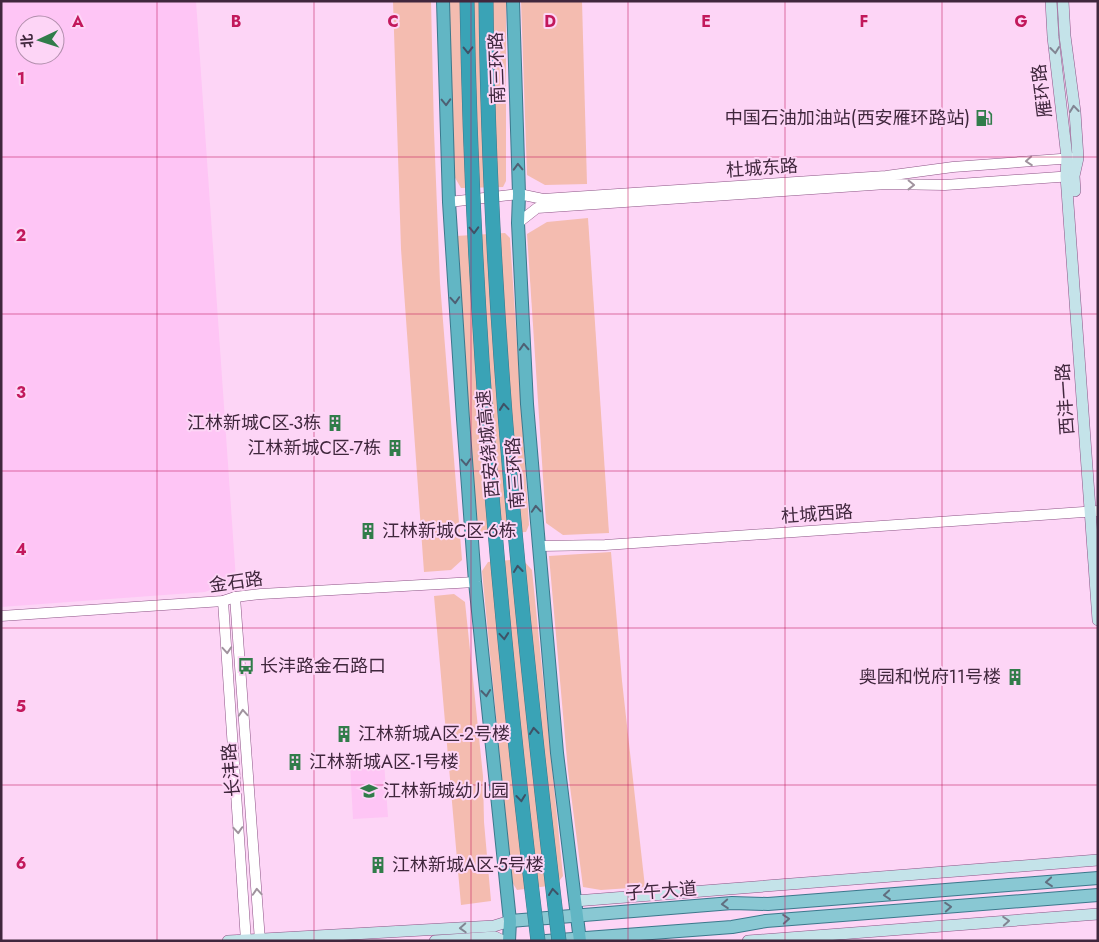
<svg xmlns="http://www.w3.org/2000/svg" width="1099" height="942" font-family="Jost,'Noto Sans SC',sans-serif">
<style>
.built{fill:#fec5f5;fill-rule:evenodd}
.green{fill:#f4bcb0}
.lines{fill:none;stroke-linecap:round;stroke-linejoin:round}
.tertiary-casing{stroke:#8d5486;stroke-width:11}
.secondary-casing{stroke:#8d5486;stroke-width:12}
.primary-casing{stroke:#3c788c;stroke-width:14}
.trunk-casing{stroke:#3c788c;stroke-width:14}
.tertiary{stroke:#fff;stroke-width:10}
.secondary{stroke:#c4e3e9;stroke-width:11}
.primary{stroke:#89c8d3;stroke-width:12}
.trunk{stroke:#62b6c4;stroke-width:12}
.motorway-bridge-casing{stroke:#3c788c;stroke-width:15;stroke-linecap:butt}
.motorway-bridge{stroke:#3aa3b6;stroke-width:14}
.oneway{stroke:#3e5267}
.oneway2{stroke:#828593}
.oneway3{stroke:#4e6073}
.oneway4{stroke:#a0939e}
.oneway5{stroke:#616f80}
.grid{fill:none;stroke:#c2185b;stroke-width:1;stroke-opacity:0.55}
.labels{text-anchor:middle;stroke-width:4;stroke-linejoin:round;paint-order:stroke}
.street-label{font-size:18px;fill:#40273d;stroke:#fdd5f6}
.poi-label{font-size:18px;fill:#40273d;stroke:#fdd5f6;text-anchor:start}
.grid-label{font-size:16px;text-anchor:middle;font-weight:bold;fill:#c2185b;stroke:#fdd5f6;stroke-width:4;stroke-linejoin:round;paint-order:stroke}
</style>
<rect width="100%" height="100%" fill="#fdd5f6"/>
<g class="built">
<path d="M1,1H196L236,580L205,592L1,607ZM25,25H55V55H25Z"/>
<polygon points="384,762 388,817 353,819 350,764"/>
</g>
<g class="green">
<polygon points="393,1 431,1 434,131 440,283 462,560 451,570 424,572 401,249"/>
<polygon points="449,1 506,1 506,181 503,187 461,188 454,176"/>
<polygon points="521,1 582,1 587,184 545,185 527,175"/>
<polygon points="588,218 609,533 563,535 546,523 527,234 547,222"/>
<polygon points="505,233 510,238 529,525 526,532 477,534 456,236"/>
<polygon points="611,552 622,681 645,887 601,890 583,887 568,771 549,556"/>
<polygon points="522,559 532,570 563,876 556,885 517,890 512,882 482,571 488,562"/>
<polygon points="454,594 465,602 483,776 484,822 491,901 461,905 434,596"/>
</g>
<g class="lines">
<g class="tertiary-casing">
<g id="tertiary">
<polyline points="449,202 519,194 543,199 886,176 953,167 1074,158"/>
<polyline points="518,223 537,208 886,184 945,185 1073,176"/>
<polyline points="539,546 605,545 1098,511"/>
<polyline points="235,597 260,941"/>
<polyline points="223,601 246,941"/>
<polyline points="1,616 223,601 235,597 261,594 475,582"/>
</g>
</g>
<g class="secondary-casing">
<g id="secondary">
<polyline points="1051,1 1053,37 1067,158 1066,176 1098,620"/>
<polyline points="1063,1 1065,36 1075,112 1078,158 1074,176 1075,191"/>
<polyline points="575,901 1098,860"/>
<polyline points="228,941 494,926 510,921"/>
<polyline points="435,941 495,937 503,941"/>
<polyline points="748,941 1098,914"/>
</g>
</g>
<g class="primary-casing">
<g id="primary">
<polyline points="510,921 732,903 768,904 1098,878"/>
<polyline points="546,941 732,927 766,921 1098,895"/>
</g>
</g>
<g class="trunk-casing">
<g id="trunk">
<polyline points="443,1 449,202 463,419 475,582 510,921 509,941"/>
<polyline points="513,1 519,194 518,223 527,404 539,546 557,753 580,941"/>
</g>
</g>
<use href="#tertiary" class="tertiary"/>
<use href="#secondary" class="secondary"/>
<use href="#primary" class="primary"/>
<use href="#trunk" class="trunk"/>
<g class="motorway-bridge-casing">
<g id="motorway-bridge">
<path d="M467,1C472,316 500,629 538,941"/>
<path d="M486,1C489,316 522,629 559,941"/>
</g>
</g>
<use href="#motorway-bridge" class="motorway-bridge"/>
</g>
<defs><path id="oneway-chevron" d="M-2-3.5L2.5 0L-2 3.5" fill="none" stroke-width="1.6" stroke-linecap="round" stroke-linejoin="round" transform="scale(1.25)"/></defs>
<g class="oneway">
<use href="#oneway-chevron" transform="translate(468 50) rotate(89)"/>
<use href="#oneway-chevron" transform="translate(474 230) rotate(88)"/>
<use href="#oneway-chevron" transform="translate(504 407) rotate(-95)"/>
<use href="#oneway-chevron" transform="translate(518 569) rotate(-96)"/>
<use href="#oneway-chevron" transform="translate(504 636) rotate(85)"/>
<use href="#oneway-chevron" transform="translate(534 731) rotate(-96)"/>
<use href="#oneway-chevron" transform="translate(521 798) rotate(84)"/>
<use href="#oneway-chevron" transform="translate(553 892) rotate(-97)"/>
</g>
<g class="oneway2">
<use href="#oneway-chevron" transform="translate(1055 50) rotate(83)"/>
<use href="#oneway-chevron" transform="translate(1074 109) rotate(-96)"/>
<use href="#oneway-chevron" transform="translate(1006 921) rotate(-4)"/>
<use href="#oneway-chevron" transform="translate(463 928) rotate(177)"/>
</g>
<g class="oneway3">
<use href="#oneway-chevron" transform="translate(446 102) rotate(88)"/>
<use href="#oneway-chevron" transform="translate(518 167) rotate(-92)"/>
<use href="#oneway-chevron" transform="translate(455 300) rotate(86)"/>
<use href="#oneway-chevron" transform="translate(524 347) rotate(-93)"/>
<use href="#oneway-chevron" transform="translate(466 462) rotate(86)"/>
<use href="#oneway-chevron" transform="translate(536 509) rotate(-94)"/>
<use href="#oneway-chevron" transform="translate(486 693) rotate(84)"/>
</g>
<g class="oneway4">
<use href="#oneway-chevron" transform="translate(1029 161) rotate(176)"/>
<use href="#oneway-chevron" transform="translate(911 185) rotate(1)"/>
<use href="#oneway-chevron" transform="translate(227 650) rotate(86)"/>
<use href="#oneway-chevron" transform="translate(243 713) rotate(-94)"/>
<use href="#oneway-chevron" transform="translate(238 830) rotate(86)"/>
<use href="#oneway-chevron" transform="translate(257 892) rotate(-94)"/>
</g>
<g class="oneway5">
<use href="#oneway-chevron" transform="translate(1049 882) rotate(175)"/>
<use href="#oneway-chevron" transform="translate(887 895) rotate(175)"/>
<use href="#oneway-chevron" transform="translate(725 904) rotate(176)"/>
<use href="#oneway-chevron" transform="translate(948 907) rotate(-4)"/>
<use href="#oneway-chevron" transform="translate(786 919) rotate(-4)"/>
</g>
<path class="grid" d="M157,1V941M314,1V941M471,1V941M628,1V941M785,1V941M942,1V941M1,157H1098M1,314H1098M1,471H1098M1,628H1098M1,785H1098"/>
<defs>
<g id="fuel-bare" transform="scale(1.35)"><path d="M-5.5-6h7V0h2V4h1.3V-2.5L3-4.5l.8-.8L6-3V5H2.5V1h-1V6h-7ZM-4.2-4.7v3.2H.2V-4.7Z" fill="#317c4a" stroke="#fdd5f6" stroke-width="2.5" paint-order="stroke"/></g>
<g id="building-bare" transform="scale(1.35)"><path d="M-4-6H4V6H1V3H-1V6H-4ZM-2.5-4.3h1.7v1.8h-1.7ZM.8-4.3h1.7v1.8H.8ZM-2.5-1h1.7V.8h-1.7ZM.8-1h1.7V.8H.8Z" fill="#317c4a" stroke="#fdd5f6" stroke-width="2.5" paint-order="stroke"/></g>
<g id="bus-bare" transform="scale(1.35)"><path d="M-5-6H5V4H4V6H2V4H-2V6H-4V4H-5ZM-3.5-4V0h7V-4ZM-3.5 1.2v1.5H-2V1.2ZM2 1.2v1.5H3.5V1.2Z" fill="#317c4a" stroke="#fdd5f6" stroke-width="2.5" paint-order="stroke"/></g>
<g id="school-bare" transform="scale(1.35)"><path d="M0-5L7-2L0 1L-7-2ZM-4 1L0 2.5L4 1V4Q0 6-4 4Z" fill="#317c4a" stroke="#fdd5f6" stroke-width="2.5" paint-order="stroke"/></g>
</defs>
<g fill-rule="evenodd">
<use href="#fuel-bare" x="984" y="118"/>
<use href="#building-bare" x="335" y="423"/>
<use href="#building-bare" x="395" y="448"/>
<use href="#building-bare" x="368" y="531"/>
<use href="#bus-bare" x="246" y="666"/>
<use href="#building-bare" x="1015" y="677"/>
<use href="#building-bare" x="344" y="734"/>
<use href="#building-bare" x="295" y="762"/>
<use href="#school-bare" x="369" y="791"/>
<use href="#building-bare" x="378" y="865"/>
</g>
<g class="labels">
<g class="street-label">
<text transform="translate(497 68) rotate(-92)" y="6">南三环路</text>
<text transform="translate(1042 91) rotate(-97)" y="6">雁环路</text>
<text transform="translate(762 168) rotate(-4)" y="6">杜城东路</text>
<text transform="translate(1065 399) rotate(-94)" y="6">西沣一路</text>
<text transform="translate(488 444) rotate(-95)" y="6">西安绕城高速</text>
<text transform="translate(515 473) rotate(-94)" y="6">南三环路</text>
<text transform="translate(817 514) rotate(-4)" y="6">杜城西路</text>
<text transform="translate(236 582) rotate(-8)" y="6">金石路</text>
<text transform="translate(231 770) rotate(-95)" y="6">长沣路</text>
<text transform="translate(661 891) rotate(-4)" y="6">子午大道</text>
</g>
<g class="poi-label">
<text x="970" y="124" text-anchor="end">中国石油加油站(西安雁环路站)</text>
<text x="321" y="429" text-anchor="end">江林新城C区-3栋</text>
<text x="381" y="454" text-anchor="end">江林新城C区-7栋</text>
<text x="382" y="537">江林新城C区-6栋</text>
<text x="260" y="672">长沣路金石路口</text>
<text x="1001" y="683" text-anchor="end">奥园和悦府11号楼</text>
<text x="358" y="740">江林新城A区-2号楼</text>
<text x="309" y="768">江林新城A区-1号楼</text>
<text x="383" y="797">江林新城幼儿园</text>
<text x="392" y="871">江林新城A区-5号楼</text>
</g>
</g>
<g class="grid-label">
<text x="78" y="27">A</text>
<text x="236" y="27">B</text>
<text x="393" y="27">C</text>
<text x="550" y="27">D</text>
<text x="706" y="27">E</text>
<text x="864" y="27">F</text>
<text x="1021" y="27">G</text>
<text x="21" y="84">1</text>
<text x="21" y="241">2</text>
<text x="21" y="398">3</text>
<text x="21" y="555">4</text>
<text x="21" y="712">5</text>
<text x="21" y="869">6</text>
</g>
<rect width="1099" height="942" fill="none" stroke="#40273d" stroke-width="5"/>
<g transform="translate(40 40) rotate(266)"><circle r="24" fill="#fdd5f6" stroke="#b18fac"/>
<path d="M0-4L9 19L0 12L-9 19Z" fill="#317c4a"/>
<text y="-8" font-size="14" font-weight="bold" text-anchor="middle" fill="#40273d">北</text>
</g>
</svg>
